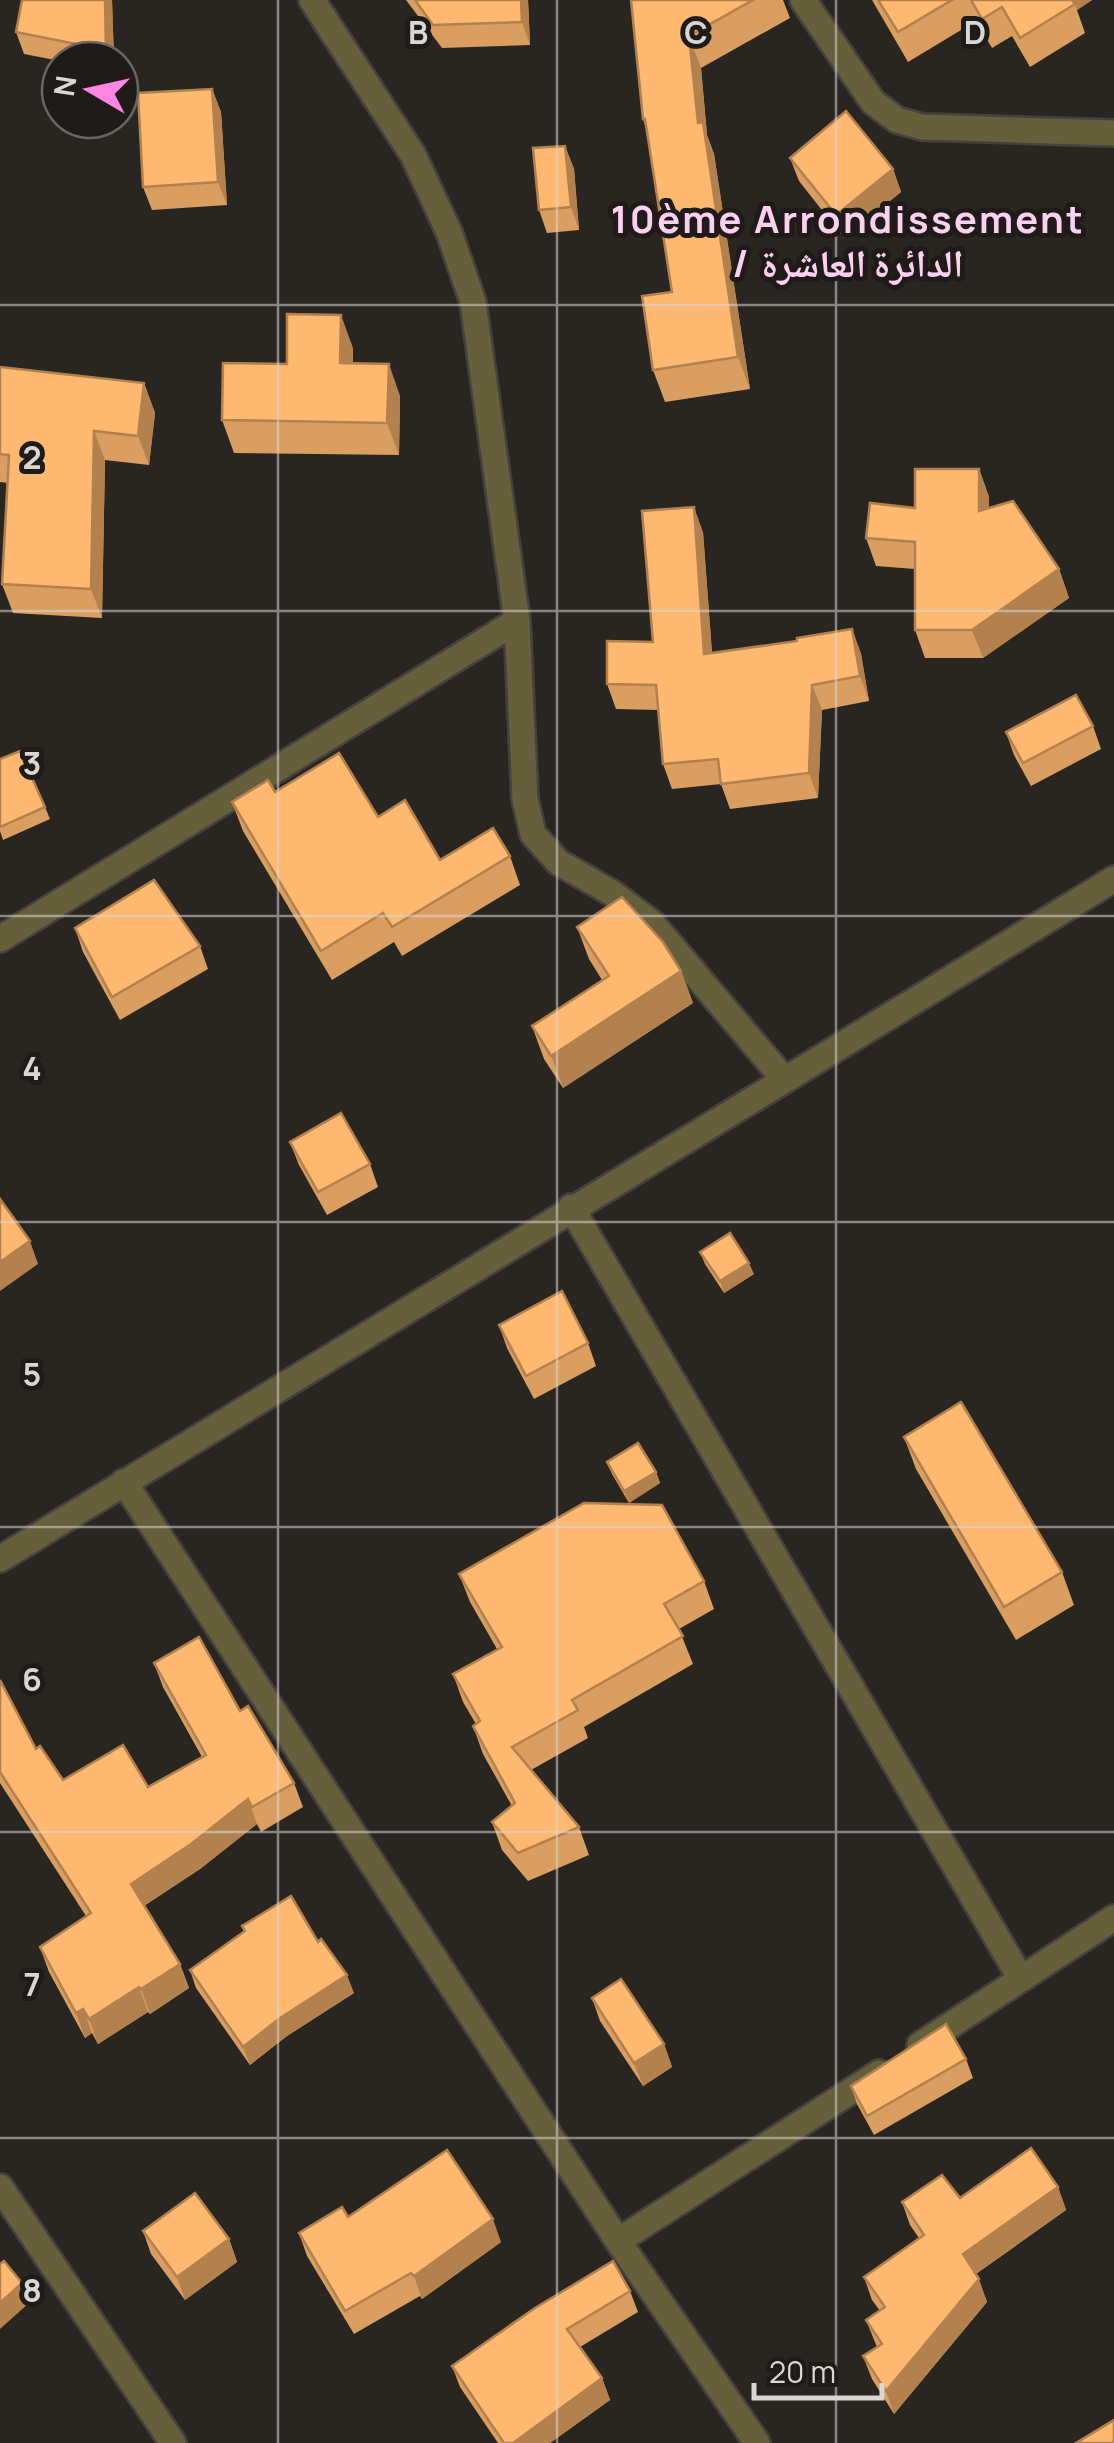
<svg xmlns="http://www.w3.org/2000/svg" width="1114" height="2443" font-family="Manrope,'Noto Naskh Arabic',sans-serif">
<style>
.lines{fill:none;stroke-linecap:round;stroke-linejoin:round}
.minor-casing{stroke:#45413e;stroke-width:30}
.minor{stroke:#65603b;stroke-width:25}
.wall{fill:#da9e60}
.shaded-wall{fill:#b2814e}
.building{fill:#feb870;stroke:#b2814e;stroke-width:2.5}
.grid{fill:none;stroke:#d9d7d4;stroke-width:2.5;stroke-opacity:0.55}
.labels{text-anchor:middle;stroke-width:10;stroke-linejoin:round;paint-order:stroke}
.district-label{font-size:38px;font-weight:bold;letter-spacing:2.5px;fill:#fbd1ef;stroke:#1f1b18}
.grid-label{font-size:32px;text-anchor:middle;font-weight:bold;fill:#d9d7d4;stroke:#1f1b18;stroke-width:10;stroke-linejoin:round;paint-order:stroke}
</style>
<rect width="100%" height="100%" fill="#292521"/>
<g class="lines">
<g class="minor-casing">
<g id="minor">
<polyline points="312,0 413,155 449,232 473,302 517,621 525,799 533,834 558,862 612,893 652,923 783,1078"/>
<polyline points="803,0 873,102 897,120 922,127 1114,133"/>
<polyline points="0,939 517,621"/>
<polyline points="571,1207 1021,1979"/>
<polyline points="124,1482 618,2241 757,2443"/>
<polyline points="0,1559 1114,879"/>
<polyline points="920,2045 1114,1918"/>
<polyline points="0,2187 173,2443"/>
<polyline points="618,2241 879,2073"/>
</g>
</g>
<use href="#minor" class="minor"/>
</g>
<g class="wall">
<polygon points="112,0 114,60 60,61 24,54 16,32"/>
<polygon points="406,0 528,0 530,45 442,48"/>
<polygon points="631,0 783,0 790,18 701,68 707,135 714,154 750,389 665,402 653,370 672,292 647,132 643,119"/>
<polygon points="872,0 1092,0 1077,10 1085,33 1030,67 1012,36 992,48 976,21 908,62"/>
<polygon points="212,89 221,112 227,205 152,210 143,187"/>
<polygon points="565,146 574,169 579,230 547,233 539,210"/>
<polygon points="790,158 893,169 901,192 844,238 799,181"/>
<polygon points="353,348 353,363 400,396 399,455 234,453 222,420 287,364"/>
<polygon points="0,367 144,383 155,413 149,465 105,460 102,618 13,613 2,584 8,483 0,482"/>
<polygon points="979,469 989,497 989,508 1059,569 1069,598 983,658 925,658 915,630 915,569 876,566 866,538"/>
<polygon points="703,532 712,653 797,641 852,629 861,654 869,701 822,710 818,798 730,809 721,784 672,789 663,764 658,710 616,709 607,684 653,642"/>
<polygon points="1093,726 1101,749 1031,786 1014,755 1006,732"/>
<polygon points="0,759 45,807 50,819 3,840 0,831"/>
<polygon points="275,792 378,817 440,860 510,856 520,885 402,956 394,942 332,980 243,831 232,802"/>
<polygon points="577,927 681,971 693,1003 563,1088 544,1059 532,1026 602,980 589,959"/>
<polygon points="75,928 200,946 208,969 120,1020 83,952"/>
<polygon points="290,1142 370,1164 378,1187 327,1215 299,1165"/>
<polygon points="700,1252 754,1274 724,1293 705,1264"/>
<polygon points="499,1325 588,1343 596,1366 534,1399 507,1348"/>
<polygon points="904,1437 1062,1572 1074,1605 1016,1640 916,1469"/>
<polygon points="607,1462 656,1472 660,1483 629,1503 612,1474"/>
<polygon points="459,1574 704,1581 714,1609 679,1629 693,1664 584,1727 588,1738 531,1770 579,1827 589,1855 528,1881 502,1850 492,1822 512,1806 483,1754 473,1726 476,1724 463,1702 453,1674 497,1649 470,1602"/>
<polygon points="154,1663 240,1711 294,1783 303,1807 261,1832 257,1824 200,1869 144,1906 180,1964 189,1988 150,2014 148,2012 98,2044 92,2033 85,2038 49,1972 40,1947 86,1916 0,1783 0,1680 36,1749 63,1780 148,1787 202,1757 163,1687"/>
<polygon points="242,1926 318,1942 354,1993 287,2036 250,2065 196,1988 190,1970 244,1931"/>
<polygon points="592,1998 664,2044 672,2067 643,2086 600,2021"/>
<polygon points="966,2059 973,2078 874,2135 857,2104 851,2086"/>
<polygon points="1058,2187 1066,2210 976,2274 987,2302 894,2414 872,2379 863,2356 877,2347 866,2320 880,2311 872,2300 864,2277 919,2238 910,2225 902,2202"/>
<polygon points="348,2217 501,2242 422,2299 420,2296 354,2334 307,2256 299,2233"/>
<polygon points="143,2231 229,2239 237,2262 185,2300 151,2254"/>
<polygon points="630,2291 638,2312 580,2347 602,2378 610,2400 550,2443 498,2443 460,2387 452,2366"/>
</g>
<g class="shaded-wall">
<polygon points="105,0 112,0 114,60 110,60 106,50"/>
<polygon points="521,0 528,0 530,45 522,22"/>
<polygon points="1067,0 1092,0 1077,10 1075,4"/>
<polygon points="689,36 701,68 707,135 714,154 750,389 738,357 698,123"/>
<polygon points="212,89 221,112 227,205 218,182"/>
<polygon points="565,146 574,169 579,230 571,207"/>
<polygon points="893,169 901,192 844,238 836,215"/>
<polygon points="341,315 353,348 352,396 340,363"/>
<polygon points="389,364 400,396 399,455 387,423"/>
<polygon points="144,383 155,413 149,465 138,436"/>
<polygon points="94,431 105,460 102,618 91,589"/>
<polygon points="979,469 989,497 989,540 979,511"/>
<polygon points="694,507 703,532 714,680 704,654"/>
<polygon points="1059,569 1069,598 983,658 972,630"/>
<polygon points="852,629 861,654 869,701 860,676"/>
<polygon points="812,685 822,710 818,798 809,773"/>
<polygon points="681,971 693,1003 563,1088 551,1056"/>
<polygon points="30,1241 38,1264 0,1291 0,1262"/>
<polygon points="749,1263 754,1274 724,1293 720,1281"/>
<polygon points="656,1472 660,1483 629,1503 624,1491"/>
<polygon points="248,1799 257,1824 200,1869 140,1908 131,1884"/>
<polygon points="180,1964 189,1988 150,2014 141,1989"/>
<polygon points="347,1975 354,1993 287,2036 250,2065 243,2047 280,2018"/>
<polygon points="139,1987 148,2012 98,2044 89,2019"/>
<polygon points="83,2009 92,2033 85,2038 76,2013"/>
<polygon points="664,2044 672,2067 643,2086 634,2063"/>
<polygon points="1058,2187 1066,2210 971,2277 963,2254"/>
<polygon points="493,2219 501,2242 422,2299 414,2276"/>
<polygon points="229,2239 237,2262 185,2300 177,2277"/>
<polygon points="979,2279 987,2302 894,2414 886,2391"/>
<polygon points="22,2283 29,2303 0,2329 0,2303"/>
<polygon points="602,2378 610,2400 550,2443 513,2443"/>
</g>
<g class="building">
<polygon points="22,0 105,0 106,50 16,32"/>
<polygon points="415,0 521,0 522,22 433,25"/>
<polygon points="631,0 753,0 689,36 698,123 703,122 738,357 653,370 642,296 672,292 645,119 643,119"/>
<polygon points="878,0 952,0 898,32"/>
<polygon points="971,0 1072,0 1075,4 1020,38 1002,7 982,19"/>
<polygon points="212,89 218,182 143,187 138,93"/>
<polygon points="846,111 893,169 836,215 790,158"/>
<polygon points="565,146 571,207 539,210 533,148"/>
<polygon points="287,314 341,315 340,363 389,364 387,423 222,420 223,363 287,364"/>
<polygon points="0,367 144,383 138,436 94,431 91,589 2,584 9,455 0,454"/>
<polygon points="915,469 979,469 979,511 1013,501 1059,569 972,630 915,630 915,542 866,538 870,503 915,508"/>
<polygon points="694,507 704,654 797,641 797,638 852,629 860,676 812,685 809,773 721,784 718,759 663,764 656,685 607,684 607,641 653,642 642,511"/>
<polygon points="1076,695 1093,726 1023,763 1006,732"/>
<polygon points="20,751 45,807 0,827 0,759"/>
<polygon points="339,753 378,817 405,800 440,860 493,828 510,856 392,927 383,913 321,951 232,802 268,780 275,792"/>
<polygon points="154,880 200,946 112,997 75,928"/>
<polygon points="622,897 663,942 681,971 551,1056 532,1026 609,976 577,927"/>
<polygon points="341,1113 370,1164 318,1192 290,1142"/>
<polygon points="0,1199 30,1241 0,1262"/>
<polygon points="730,1233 749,1263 720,1281 700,1252"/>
<polygon points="562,1291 588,1343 526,1376 499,1325"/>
<polygon points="961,1402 1062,1572 1004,1607 904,1437"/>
<polygon points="638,1443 656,1472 624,1491 607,1462"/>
<polygon points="584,1503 662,1505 704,1581 664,1604 683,1636 572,1700 578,1710 512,1747 579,1827 518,1853 492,1822 515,1803 473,1726 480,1721 453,1674 502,1647 459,1574"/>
<polygon points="199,1637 240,1711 248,1706 294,1783 252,1807 248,1799 191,1844 131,1884 180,1964 141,1989 139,1987 89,2019 83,2009 76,2013 40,1947 91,1913 0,1772 0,1680 36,1749 40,1746 63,1780 123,1745 148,1787 206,1755 154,1663"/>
<polygon points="291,1896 318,1942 321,1939 347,1975 280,2018 243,2047 190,1970 245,1931 242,1926"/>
<polygon points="621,1979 664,2044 634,2063 592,1998"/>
<polygon points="946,2024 966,2059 867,2116 851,2086"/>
<polygon points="1031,2148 1058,2187 963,2254 979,2279 886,2391 863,2356 882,2344 866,2320 885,2307 864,2277 924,2235 902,2202 942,2175 960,2198"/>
<polygon points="447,2150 493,2219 414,2276 411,2273 345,2311 299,2233 342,2207 348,2217"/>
<polygon points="195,2193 229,2239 177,2277 143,2231"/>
<polygon points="4,2261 22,2283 0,2303 0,2264"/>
<polygon points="613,2261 630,2291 567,2329 602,2378 513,2443 504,2443 452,2366 535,2308"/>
<polygon points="1114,2420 1114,2443 1076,2443"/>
</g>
<path class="grid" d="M278,0V2443M557,0V2443M836,0V2443M0,305H1114M0,611H1114M0,916H1114M0,1222H1114M0,1527H1114M0,1832H1114M0,2138H1114"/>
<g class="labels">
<g class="district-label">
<text x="848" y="233">10ème Arrondissement<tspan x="848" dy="44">/ الدائرة العاشرة</tspan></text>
</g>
</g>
<g class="grid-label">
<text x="418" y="44">B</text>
<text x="696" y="44">C</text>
<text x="975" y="44">D</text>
<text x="32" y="469">2</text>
<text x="32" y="775">3</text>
<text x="32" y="1080">4</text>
<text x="32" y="1386">5</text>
<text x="32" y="1691">6</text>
<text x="32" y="1996">7</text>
<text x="32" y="2302">8</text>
</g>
<g transform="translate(90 90) rotate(279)"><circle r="48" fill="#1f1b18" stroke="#696663" stroke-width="2.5"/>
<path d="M0-8L18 38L0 25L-18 38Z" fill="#fd86e2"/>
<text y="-15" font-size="28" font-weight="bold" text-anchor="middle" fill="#d9d7d4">N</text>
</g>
<path d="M754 2383v15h128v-15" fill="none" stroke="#d9d7d4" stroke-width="5"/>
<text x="769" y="2383" font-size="30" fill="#d9d7d4" stroke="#1f1b18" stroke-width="8" paint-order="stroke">20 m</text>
</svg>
